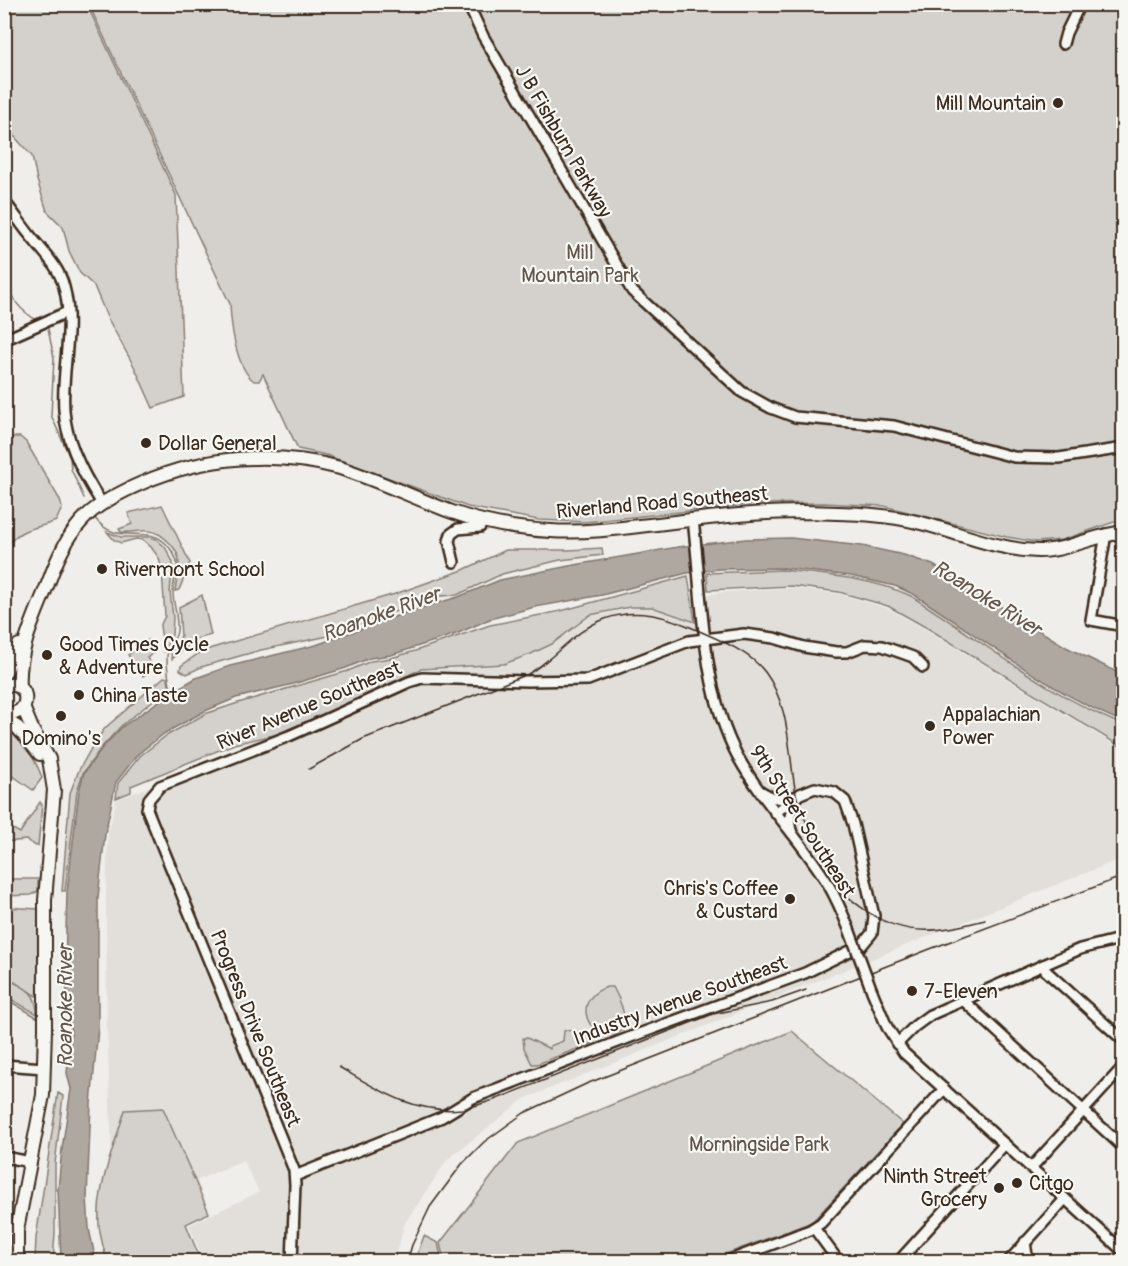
<svg xmlns="http://www.w3.org/2000/svg" width="1128" height="1266" font-family="Pangolin,sans-serif">
<style>
.built{fill:#e2dfdb}
.green{fill:#d4d1cc;stroke:#887e75;stroke-width:1.5}
.water{fill:#afa8a1;stroke:#81766d;stroke-width:1.5}
.lines{fill:none;stroke-linecap:round;stroke-linejoin:round}
.stream{stroke:#81766d;stroke-width:1.5}
.minor-casing{stroke:#3b2a1e;stroke-width:14}
.major-casing{stroke:#3b2a1e;stroke-width:16}
.minor{stroke:#f6f6f2;stroke-width:9}
.major{stroke:#f6f6f2;stroke-width:12}
.rail{stroke:#3b2a1e;stroke-width:1.5}
.minor-bridge-casing{stroke:#3b2a1e;stroke-width:14;stroke-linecap:butt}
.minor-bridge{stroke:#f6f6f2;stroke-width:9}
.poi-dot{fill:#3b2a1e;stroke:#f6f6f2;stroke-width:2}
.labels{text-anchor:middle;stroke-width:4.5;stroke-linejoin:round;paint-order:stroke}
.poi-label{font-size:20px;fill:#3b2a1e;stroke:#f6f6f2;text-anchor:start}
.street-label{font-size:20px;fill:#3b2a1e;stroke:#f6f6f2}
.park-label{font-size:20px;fill:#61544a;stroke:#f6f6f2}
.water-label{font-size:21px;font-style:italic;fill:#64564c;stroke:#f6f6f2}
</style>
<rect width="100%" height="100%" fill="#efeeea"/>
<filter id="ink" filterUnits="userSpaceOnUse"><feTurbulence type="fractalNoise" baseFrequency=".0167" numOctaves="2"/><feDisplacementMap in="SourceGraphic" scale="12" xChannelSelector="R" yChannelSelector="G"/><feConvolveMatrix kernelMatrix="1 2 1 2 8 2 1 2 1" color-interpolation-filters="sRGB"/></filter>
<g filter="url(#ink)">
<polygon class="built" points="791,588 839,594 887,608 927,630 1123,750 1123,858 524,1099 448,1159 405,1223 394,1261 204,1261 189,1225 259,1192 243,1160 176,1190 112,1156 107,1027 106,897 108,835 116,800 329,714 423,671 503,665 532,655 553,645 591,616 723,592"/>
<g class="green">
<polygon points="4,5 87,5 176,195 184,397 153,408 135,368 107,317 94,286 80,273 69,251 63,227 47,211 37,180 32,156 13,135 5,132"/>
<path d="M89,5H1123V523L1114,522L1062,540L1036,542L1007,537L884,506L824,503L755,504L585,522L539,520L468,507L326,455L298,449L263,374L259,381H254C236,368 231,326 230,304Z"/>
<path d="M11,437H20L26,442L60,500L62,508L56,521C32,531 23,525 5,548V439Z"/>
<path d="M162,505L190,563L179,590L175,591C176,582 179,572 179,563C180,550 162,532 149,531C140,530 131,533 121,532L119,529L132,524L128,513Z"/>
<polygon points="107,532 121,537 148,537 156,539 165,547 173,562 170,592 173,617 172,635 164,651 160,626 165,616 162,570 159,558 151,547 143,540 136,539 121,543 114,540"/>
<polygon points="602,548 603,555 560,560 502,574 457,595 441,596 356,625 343,633 261,650 201,667 187,674 180,670 181,666 202,651 395,594 463,570 506,550 569,550"/>
<path d="M783,570C827,575 872,578 911,596C981,640 1047,694 1123,725V748L929,629L888,606L839,592L791,586L708,590L707,573Z"/>
<polygon points="688,576 695,622 652,607 630,607 590,615 552,644 531,654 504,664 421,669 328,713 274,735 234,744 131,786 131,792 116,798 118,783 140,756 166,736 205,714 238,703 348,671 371,661 391,658 415,651 490,625 561,611"/>
<polygon points="202,595 211,635 196,639 172,659 171,653 181,636 179,607"/>
<polygon points="148,640 156,651 147,658 154,668 143,676 128,655"/>
<polygon points="164,677 168,678 169,686 165,691 121,726 101,748 83,773 77,791 65,891 62,891 70,793 79,770 93,745 105,728"/>
<path d="M5,729C22,739 36,759 42,778L33,790L6,771L5,773Z"/>
<polygon points="40,802 42,805 38,846 36,846 26,840 5,842 5,850 5,832 11,828 20,833"/>
<polygon points="4,871 5,879 38,879 38,891 31,895 5,896"/>
<polygon points="5,907 38,909 38,994 36,996 5,976"/>
<path d="M5,978C24,988 37,990 37,1014L14,1001L5,991Z"/>
<path d="M607,987H613C619,998 628,1018 623,1030L612,1037C582,1032 575,997 607,987Z"/>
<polygon points="566,1030 583,1033 593,1039 593,1043 537,1064 532,1064 524,1048 523,1038 527,1038 550,1049 550,1046 563,1041 564,1031"/>
<polygon points="792,1031 903,1124 812,1222 707,1261 444,1261 440,1243 518,1143"/>
<polygon points="58,1093 63,1096 55,1164 55,1233 53,1261 35,1261 36,1238"/>
<path d="M163,1108L209,1213L186,1224L201,1261H107C104,1249 100,1237 99,1225C96,1188 115,1144 125,1110Z"/>
<polygon points="424,1236 438,1243 442,1261 415,1261"/>
</g>
<path class="water" d="M791,538L862,546L904,555L933,565L1066,647L1123,675V722C1049,692 981,637 913,594L895,586L851,576L784,568L719,569L687,573L602,595L535,607L490,619L456,634L391,655L370,658L346,668L293,684L236,698L205,711L165,733L138,754L116,782L105,834L98,897V1028L91,1104L87,1197L89,1229L96,1261H61L58,1189L62,1149L71,1089L67,1073L71,1035L65,971L67,892L79,791L84,773L102,748L122,727L172,692L196,678L230,666L316,645L408,612L458,597L500,580L569,566L678,547L746,539Z"/>
<g class="lines">
<g class="stream">
<path d="M4,281C14,301 19,310 38,321"/>
<polyline points="44,326 48,329 54,358 51,415 70,458 71,469 84,498"/>
<path d="M94,517C117,549 148,521 168,546C171,549 176,557 177,562C178,572 172,584 173,594C174,607 178,618 177,631C176,640 167,647 167,657C167,668 169,682 172,693"/>
<polyline points="4,994 13,1003 40,1019"/>
<polyline points="62,1020 71,1021"/>
</g>
<g class="minor-casing">
<g id="minor">
<polyline points="468,4 483,36 632,291 742,392 771,408 795,417 894,426 1014,457 1059,458 1124,448"/>
<polyline points="1063,44 1066,33 1080,4"/>
<path d="M4,201C13,212 21,224 29,234C42,251 59,266 64,287C75,327 61,370 64,410C66,442 84,476 101,502"/>
<polyline points="4,340 67,312"/>
<path d="M693,520C703,599 700,685 738,757C763,803 801,839 828,884C836,898 843,914 849,929"/>
<polyline points="1106,534 1091,620 1124,626"/>
<polyline points="454,562 449,541 451,534 458,529 480,527 483,521"/>
<path d="M762,792C773,799 782,800 794,797"/>
<path d="M792,833C787,821 791,810 796,798"/>
<polyline points="1043,965 1046,971 1124,1041"/>
<polyline points="872,991 887,1027 904,1053 1124,1252"/>
<polyline points="964,1001 1124,1148"/>
<polyline points="897,1044 915,1026 930,1015 1080,949 1124,938"/>
<polyline points="4,1065 44,1068"/>
<polyline points="4,1157 31,1162"/>
<polyline points="1031,1168 1124,1066"/>
<polyline points="295,1176 442,1117 473,1098 636,1035 805,973 862,945 872,933 874,916 853,824 845,801 834,792 815,788 800,794 775,813"/>
<polyline points="814,1228 839,1262"/>
<polyline points="4,1229 17,1230"/>
<polyline points="1025,1242 1028,1262"/>
<polyline points="292,1262 295,1185 294,1170 149,814 147,809 149,799 160,786 289,736 409,682 422,678 527,681 588,680 689,641 744,634 774,638 804,647 836,652 847,652 865,645 882,646 913,657 923,667"/>
<polyline points="725,1262 810,1230 821,1223 944,1089"/>
<polyline points="898,1262 1005,1144"/>
<polyline points="1008,1262 1065,1199"/>
</g>
</g>
<g class="major-casing">
<g id="major">
<polyline points="4,674 19,645"/>
<path d="M4,686C33,677 32,721 4,712"/>
<path d="M20,687C17,647 39,609 52,573C72,521 93,504 142,483C204,456 275,450 340,468C378,480 414,498 452,512C483,523 517,529 551,531C580,533 609,530 639,526C693,520 748,512 802,512C842,513 883,513 921,523C960,533 997,550 1038,551C1067,551 1094,535 1124,532"/>
<polyline points="4,719 17,727 40,754"/>
<polyline points="17,1262 17,1230 43,1095 45,1029 45,900 54,790 49,759 33,731 23,707"/>
</g>
</g>
<use href="#minor" class="minor"/>
<use href="#major" class="major"/>
<g class="rail">
<path d="M309,769L363,739L528,674C556,658 574,630 605,619C636,607 667,616 697,630C720,640 750,652 765,672C791,707 788,754 796,794C801,816 814,836 824,856C830,867 836,882 844,892C850,900 859,906 868,912C909,939 941,931 985,920"/>
<path d="M339,1067C378,1090 414,1114 462,1109C473,1107 483,1103 494,1100L713,1014L772,1002L806,990"/>
<polyline points="407,1262 412,1245 430,1207 462,1164 484,1142 524,1113 586,1084 930,949 1124,876"/>
</g>
<g class="minor-bridge-casing">
<polyline id="minor-bridge" points="849,929 872,991"/>
</g>
<use href="#minor-bridge" class="minor-bridge"/>
</g>
</g>
<g class="poi-dot">
<circle cx="1058" cy="103" r="6"/>
<circle cx="146" cy="443" r="6"/>
<circle cx="102" cy="569" r="6"/>
<circle cx="47" cy="655" r="6"/>
<circle cx="79" cy="695" r="6"/>
<circle cx="61" cy="716" r="6"/>
<circle cx="930" cy="726" r="6"/>
<circle cx="790" cy="899" r="6"/>
<circle cx="912" cy="991" r="6"/>
<circle cx="1017" cy="1183" r="6"/>
<circle cx="999" cy="1188" r="6"/>
</g>
<g class="labels">
<g class="poi-label">
<text x="1046" y="110" text-anchor="end">Mill Mountain</text>
<text x="158" y="450">Dollar General</text>
<text x="114" y="576">Rivermont School</text>
<text x="59" y="651">Good Times Cycle<tspan x="59" dy="23">&amp; Adventure</tspan></text>
<text x="91" y="702">China Taste</text>
<text x="942" y="721">Appalachian<tspan x="942" dy="23">Power</tspan></text>
<text x="61" y="745" text-anchor="middle">Domino's</text>
<text x="778" y="895" text-anchor="end">Chris's Coffee<tspan x="778" dy="23">&amp; Custard</tspan></text>
<text x="924" y="998">7-Eleven</text>
<text x="987" y="1183" text-anchor="end">Ninth Street<tspan x="987" dy="23">Grocery</tspan></text>
<text x="1029" y="1190">Citgo</text>
</g>
<g class="street-label">
<text transform="translate(564 141) rotate(60)" y="7">J B Fishburn Parkway</text>
<text transform="translate(662 502) rotate(-5)" y="7">Riverland Road Southeast</text>
<text transform="translate(309 705) rotate(-23)" y="7">River Avenue Southeast</text>
<text transform="translate(803 821) rotate(57)" y="7">9th Street Southeast</text>
<text transform="translate(680 1000) rotate(-20)" y="7">Industry Avenue Southeast</text>
<text transform="translate(256 1028) rotate(68)" y="7">Progress Drive Southeast</text>
</g>
<g class="park-label">
<text x="580" y="259">Mill<tspan x="580" dy="23">Mountain Park</tspan></text>
<text x="759" y="1151">Morningside Park</text>
</g>
<g class="water-label">
<text transform="translate(987 598) rotate(32)" y="7">Roanoke River</text>
<text transform="translate(381 614) rotate(-20)" y="7">Roanoke River</text>
<text transform="translate(65 1006) rotate(-90)" y="7">Roanoke River</text>
</g>
</g>
<rect width="1128" height="1266" fill="none" stroke="#f6f6f2" stroke-width="24"/>
<rect x="12" y="12" width="1104" height="1242" fill="none" stroke="#3b2a1e" stroke-width="2" filter="url(#ink)"/>
</svg>
